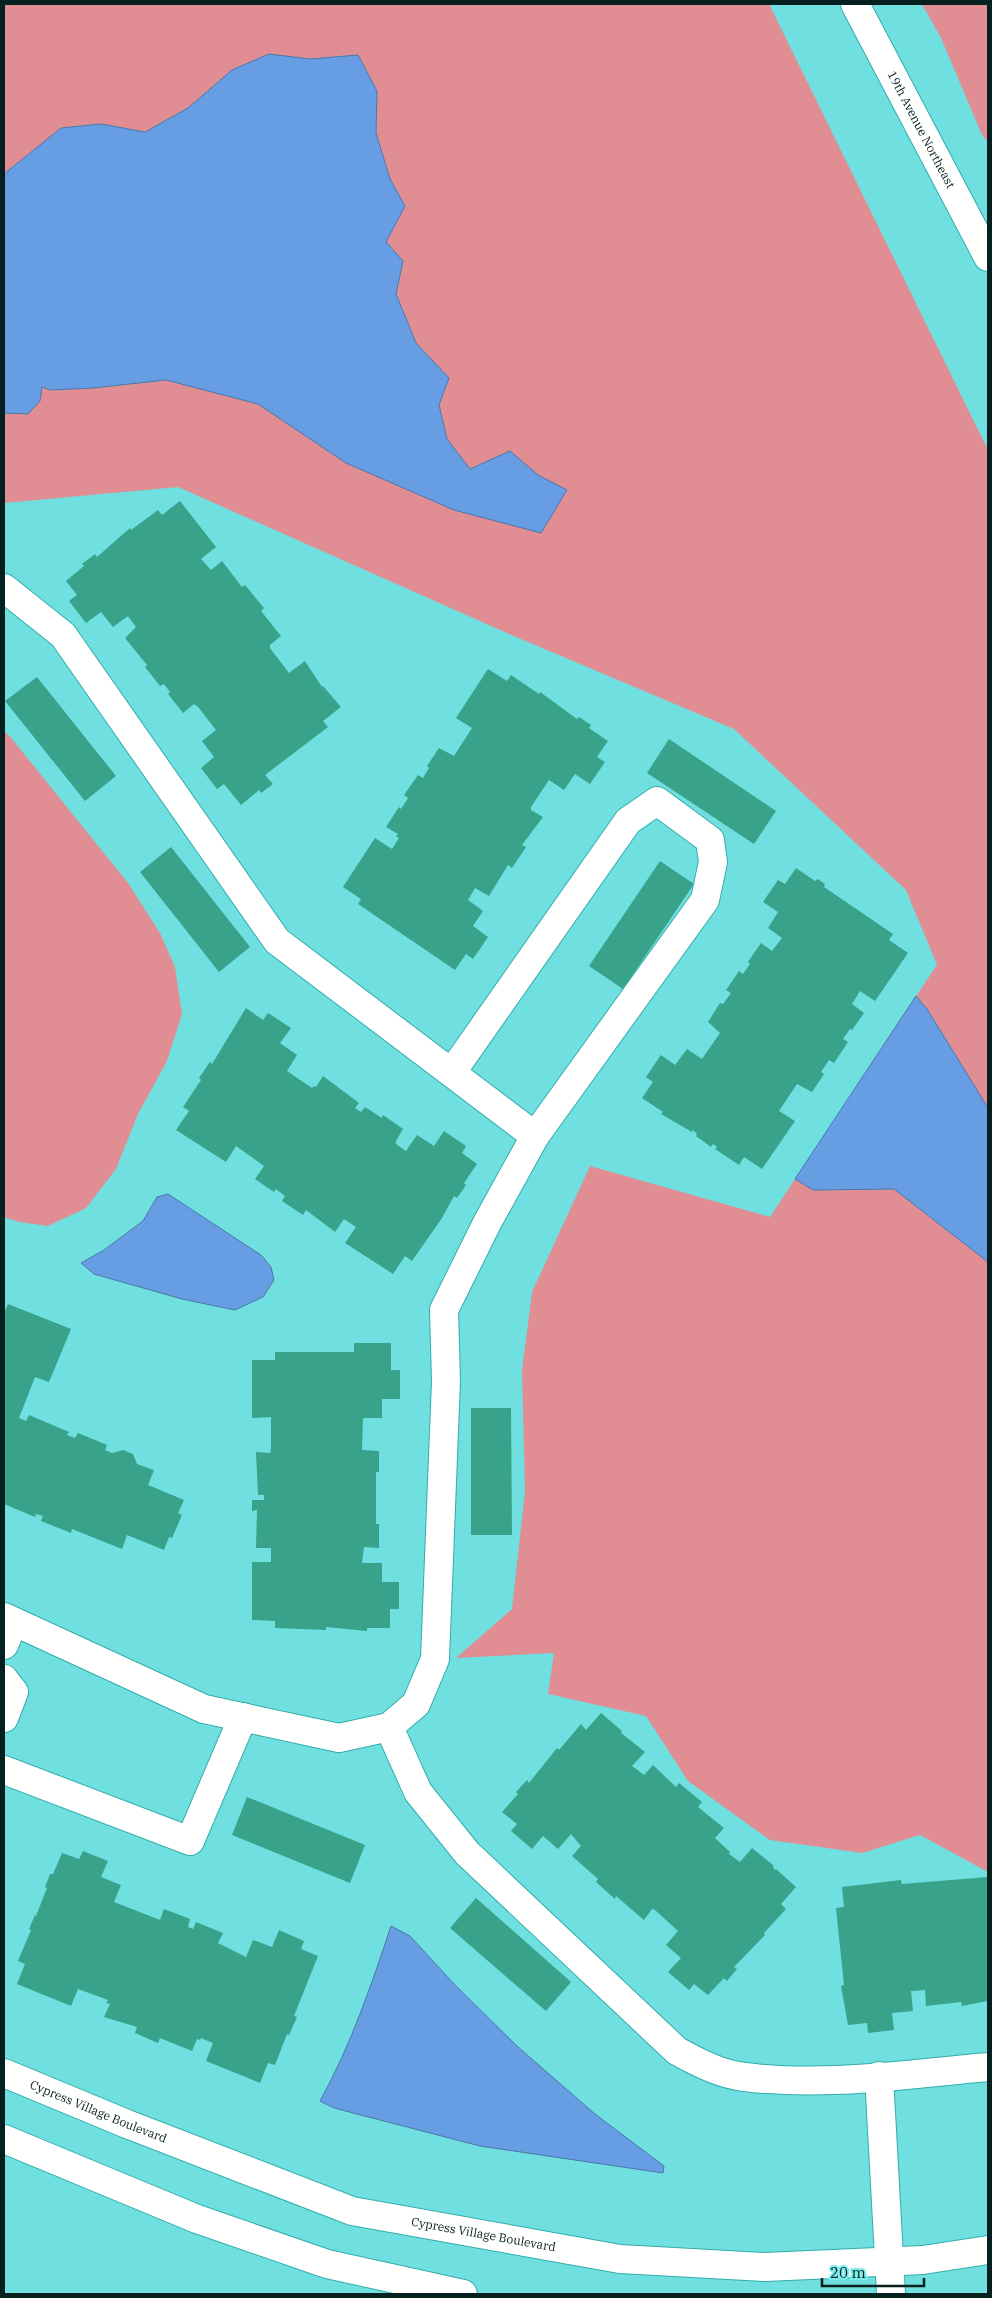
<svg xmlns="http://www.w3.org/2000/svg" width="992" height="2298" font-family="'IBM Plex Serif',serif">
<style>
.green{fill:#e18d94}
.water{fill:#679ee3;stroke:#4a78a8}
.building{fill:#38a28a}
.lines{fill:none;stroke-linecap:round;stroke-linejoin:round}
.minor-casing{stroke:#33acac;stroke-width:30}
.minor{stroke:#fff;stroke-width:28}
.labels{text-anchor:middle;stroke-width:4;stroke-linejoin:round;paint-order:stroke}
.street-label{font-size:12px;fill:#061f1f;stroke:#7dedec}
</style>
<rect width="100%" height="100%" fill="#6fe0df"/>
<g class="green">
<polygon points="4,4 769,4 988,450 988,1108 927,1009 916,996 937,965 906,890 734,729 509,634 178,487 4,503 4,413 28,414 42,387 93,388 166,380 258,404 346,463 567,491 538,475 510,451 470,469 447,439 439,405 449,378 416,343 396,293 403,261 386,242 405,206 390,179 376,133 377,91 358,55 310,59 269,54 232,70 188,108 145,132 101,124 61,128 4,174"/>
<polygon points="922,4 988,4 988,142 982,135 941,38"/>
<polygon points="4,731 12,739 128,883 160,933 175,967 182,1014 167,1061 138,1114 116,1169 86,1208 48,1226 19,1222 4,1217"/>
<polygon points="590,1166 770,1217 795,1179 813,1190 894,1189 988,1262 988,1872 920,1835 862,1853 770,1840 688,1781 646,1716 548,1694 554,1653 456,1658 512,1609 525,1492 522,1370 532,1292"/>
</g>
<g class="water">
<polygon points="269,54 310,59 358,55 377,91 376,133 390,179 405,206 386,242 403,261 396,294 416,343 449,378 439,405 447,439 470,469 510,451 538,475 567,490 541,533 454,510 346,463 258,404 166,380 93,388 51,390 42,387 40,401 28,414 4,413 4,174 61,128 101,124 145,132 188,108 232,70"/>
<polygon points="916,996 927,1009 988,1108 988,1262 894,1189 813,1190 795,1179"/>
<polygon points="168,1194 261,1255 271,1267 274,1280 263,1297 235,1310 182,1299 94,1274 81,1263 104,1250 143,1221 157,1197"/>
<path d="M391,1926L410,1936L455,1985L518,2047L595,2114L664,2166L663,2173L480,2146L334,2108L320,2101C351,2045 371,1986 391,1926Z"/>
</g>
<g class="building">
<polygon points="180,501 216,547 201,559 211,570 222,561 242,587 245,585 264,608 261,611 281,636 270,645 270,648 289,673 305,661 322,687 323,686 341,707 323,721 328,727 265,775 273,784 261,793 259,790 241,805 224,784 217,789 201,768 214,757 202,741 216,730 198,707 194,704 183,713 168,694 170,692 164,684 160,686 145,667 147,665 125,638 136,627 128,616 113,627 101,612 86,623 69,601 77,595 66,581 84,566 82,564 95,554 97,557 130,528 131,530 158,510 162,515"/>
<polygon points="488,669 507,681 511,675 539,694 540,692 577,719 579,717 591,725 589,728 608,741 597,757 605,762 590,784 575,774 564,790 549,780 531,807 531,810 543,817 522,845 526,847 512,868 508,865 489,896 475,888 468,900 483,911 473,926 488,937 473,959 466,954 455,970 358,904 361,899 343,887 375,838 392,849 399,838 396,836 398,834 386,827 399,807 401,809 408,798 404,795 418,775 423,778 429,768 427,766 439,748 454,756 472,728 456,718"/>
<polygon points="37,677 116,776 85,801 5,701"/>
<polygon points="669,739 776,811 754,844 647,773"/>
<polygon points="171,847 250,947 219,972 140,872"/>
<polygon points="660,861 694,884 623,989 589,966"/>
<polygon points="796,868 815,881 818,879 825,884 824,887 893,934 889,940 908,953 875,1001 860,991 852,1004 864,1013 852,1030 850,1029 843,1039 848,1042 834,1063 829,1060 821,1072 824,1074 812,1092 797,1084 779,1111 795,1121 762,1169 744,1157 739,1165 715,1149 717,1147 713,1144 711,1147 696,1136 697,1134 693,1130 692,1132 661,1114 663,1112 642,1098 653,1082 646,1077 661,1055 675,1065 687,1049 702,1059 720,1033 708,1022 720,1003 723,1004 731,993 726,990 739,971 743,974 750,964 748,962 761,943 772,951 782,938 768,928 778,912 763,902 778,880 785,884"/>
<polygon points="246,1008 263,1020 268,1013 291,1028 280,1043 297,1055 287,1071 312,1088 314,1086 316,1087 323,1076 359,1103 355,1108 361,1112 365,1107 382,1118 383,1115 403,1129 396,1141 396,1144 406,1151 417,1135 434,1146 444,1131 466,1146 462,1153 477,1164 464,1183 466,1185 457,1198 454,1196 442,1218 412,1261 405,1256 393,1274 345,1243 356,1227 344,1219 335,1232 306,1210 303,1215 282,1201 285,1196 276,1189 274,1192 255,1179 264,1166 236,1146 226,1162 176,1130 189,1111 183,1107 201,1080 199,1078 210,1062 212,1064"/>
<polygon points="8,1304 71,1329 49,1382 35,1377 19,1418 26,1421 29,1415 69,1432 67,1435 75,1438 78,1433 107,1445 105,1450 112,1453 123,1450 133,1454 137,1464 154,1470 148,1485 184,1500 178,1513 182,1515 172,1538 169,1537 164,1550 127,1535 122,1549 72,1529 71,1533 41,1521 43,1516 36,1514 35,1517 4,1504 4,1313"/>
<polygon points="354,1343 391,1343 391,1370 400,1370 400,1399 382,1399 382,1418 363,1418 362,1450 379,1451 379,1472 376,1472 376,1524 379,1524 379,1548 364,1547 362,1563 382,1563 382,1582 399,1582 399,1609 390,1609 390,1628 367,1628 367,1631 326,1627 326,1630 275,1628 275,1621 252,1620 252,1562 271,1562 271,1548 256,1548 257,1510 252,1511 252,1500 264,1500 264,1495 258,1495 256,1452 270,1453 271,1450 271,1417 252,1418 252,1360 275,1360 275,1352 354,1352"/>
<polygon points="471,1408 511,1408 512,1535 471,1535"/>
<polygon points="601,1713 622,1731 621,1733 645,1752 632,1766 644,1775 653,1765 676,1787 679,1783 702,1802 698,1807 724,1828 715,1838 730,1852 729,1854 740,1862 752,1848 773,1865 774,1870 776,1869 796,1887 781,1904 786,1909 764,1933 765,1935 734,1967 737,1969 727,1981 724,1978 708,1995 694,1984 689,1990 668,1972 681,1958 666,1945 678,1931 655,1910 652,1909 644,1920 616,1896 615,1899 596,1882 598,1879 572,1856 581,1846 571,1834 558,1849 543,1836 532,1849 511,1831 517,1824 502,1812 518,1794 516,1792 527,1780 529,1783 557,1748 559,1750 581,1724 586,1730"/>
<polygon points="247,1797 365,1845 350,1883 232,1835"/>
<polygon points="83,1851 108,1861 101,1877 121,1885 114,1902 160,1920 164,1909 190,1919 188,1927 193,1929 196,1922 223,1933 218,1943 246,1957 253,1940 272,1947 279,1930 304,1941 301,1949 318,1956 294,2016 297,2017 289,2035 287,2034 275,2065 268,2063 260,2083 206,2061 213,2043 201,2038 200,2040 197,2039 192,2051 160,2038 158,2043 135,2033 137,2027 104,2017 110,2004 106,2003 108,2000 78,1989 71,2006 17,1984 25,1964 18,1961 31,1930 29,1929 35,1915 36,1916 47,1888 45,1887 50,1874 53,1874 62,1853 79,1859"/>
<polygon points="988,1877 988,2001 962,2006 961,2002 926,2006 925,1990 911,1991 913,2011 892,2013 894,2030 868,2033 867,2023 848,2025 841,1986 844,1985 836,1908 844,1907 842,1887 901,1880 902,1884"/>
<polygon points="476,1898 571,1982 546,2011 450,1928"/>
</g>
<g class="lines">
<g class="minor-casing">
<g id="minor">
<path id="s1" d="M855,4L988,257"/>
<polyline points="4,588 63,635 277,941 535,1136 487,1223 444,1310 446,1381 435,1659 416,1704 389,1727 339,1738 204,1709 4,1617"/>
<polyline points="452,1072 628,821 657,801 710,840 713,862 705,900 535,1136"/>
<polyline points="4,1645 14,1622"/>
<polyline points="4,1679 14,1692 4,1718"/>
<path d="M389,1727L418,1792L467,1853L677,2051C697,2062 722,2075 745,2077C825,2087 908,2074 988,2067"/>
<polyline points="4,1770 190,1841 243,1717"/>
<path id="s2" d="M4,2073L127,2124L352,2211L620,2259L765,2267L923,2260L988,2250"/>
<polyline points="879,2076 891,2294"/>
<polyline points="4,2139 197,2219 327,2264 463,2294"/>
</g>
</g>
<use href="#minor" class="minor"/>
</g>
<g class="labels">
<g class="street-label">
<text dy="4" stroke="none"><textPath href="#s1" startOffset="142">19th Avenue Northeast</textPath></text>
<text dy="4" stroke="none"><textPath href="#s2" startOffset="102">Cypress Village Boulevard</textPath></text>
<text dy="4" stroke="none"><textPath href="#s2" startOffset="508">Cypress Village Boulevard</textPath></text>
</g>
</g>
<rect width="992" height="2298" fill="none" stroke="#061f1f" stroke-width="10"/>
<path d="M822 2278v8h102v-8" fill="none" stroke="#061f1f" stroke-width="2.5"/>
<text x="830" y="2278" font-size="15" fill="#061f1f" stroke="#7dedec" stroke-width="4" paint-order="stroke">20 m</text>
</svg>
